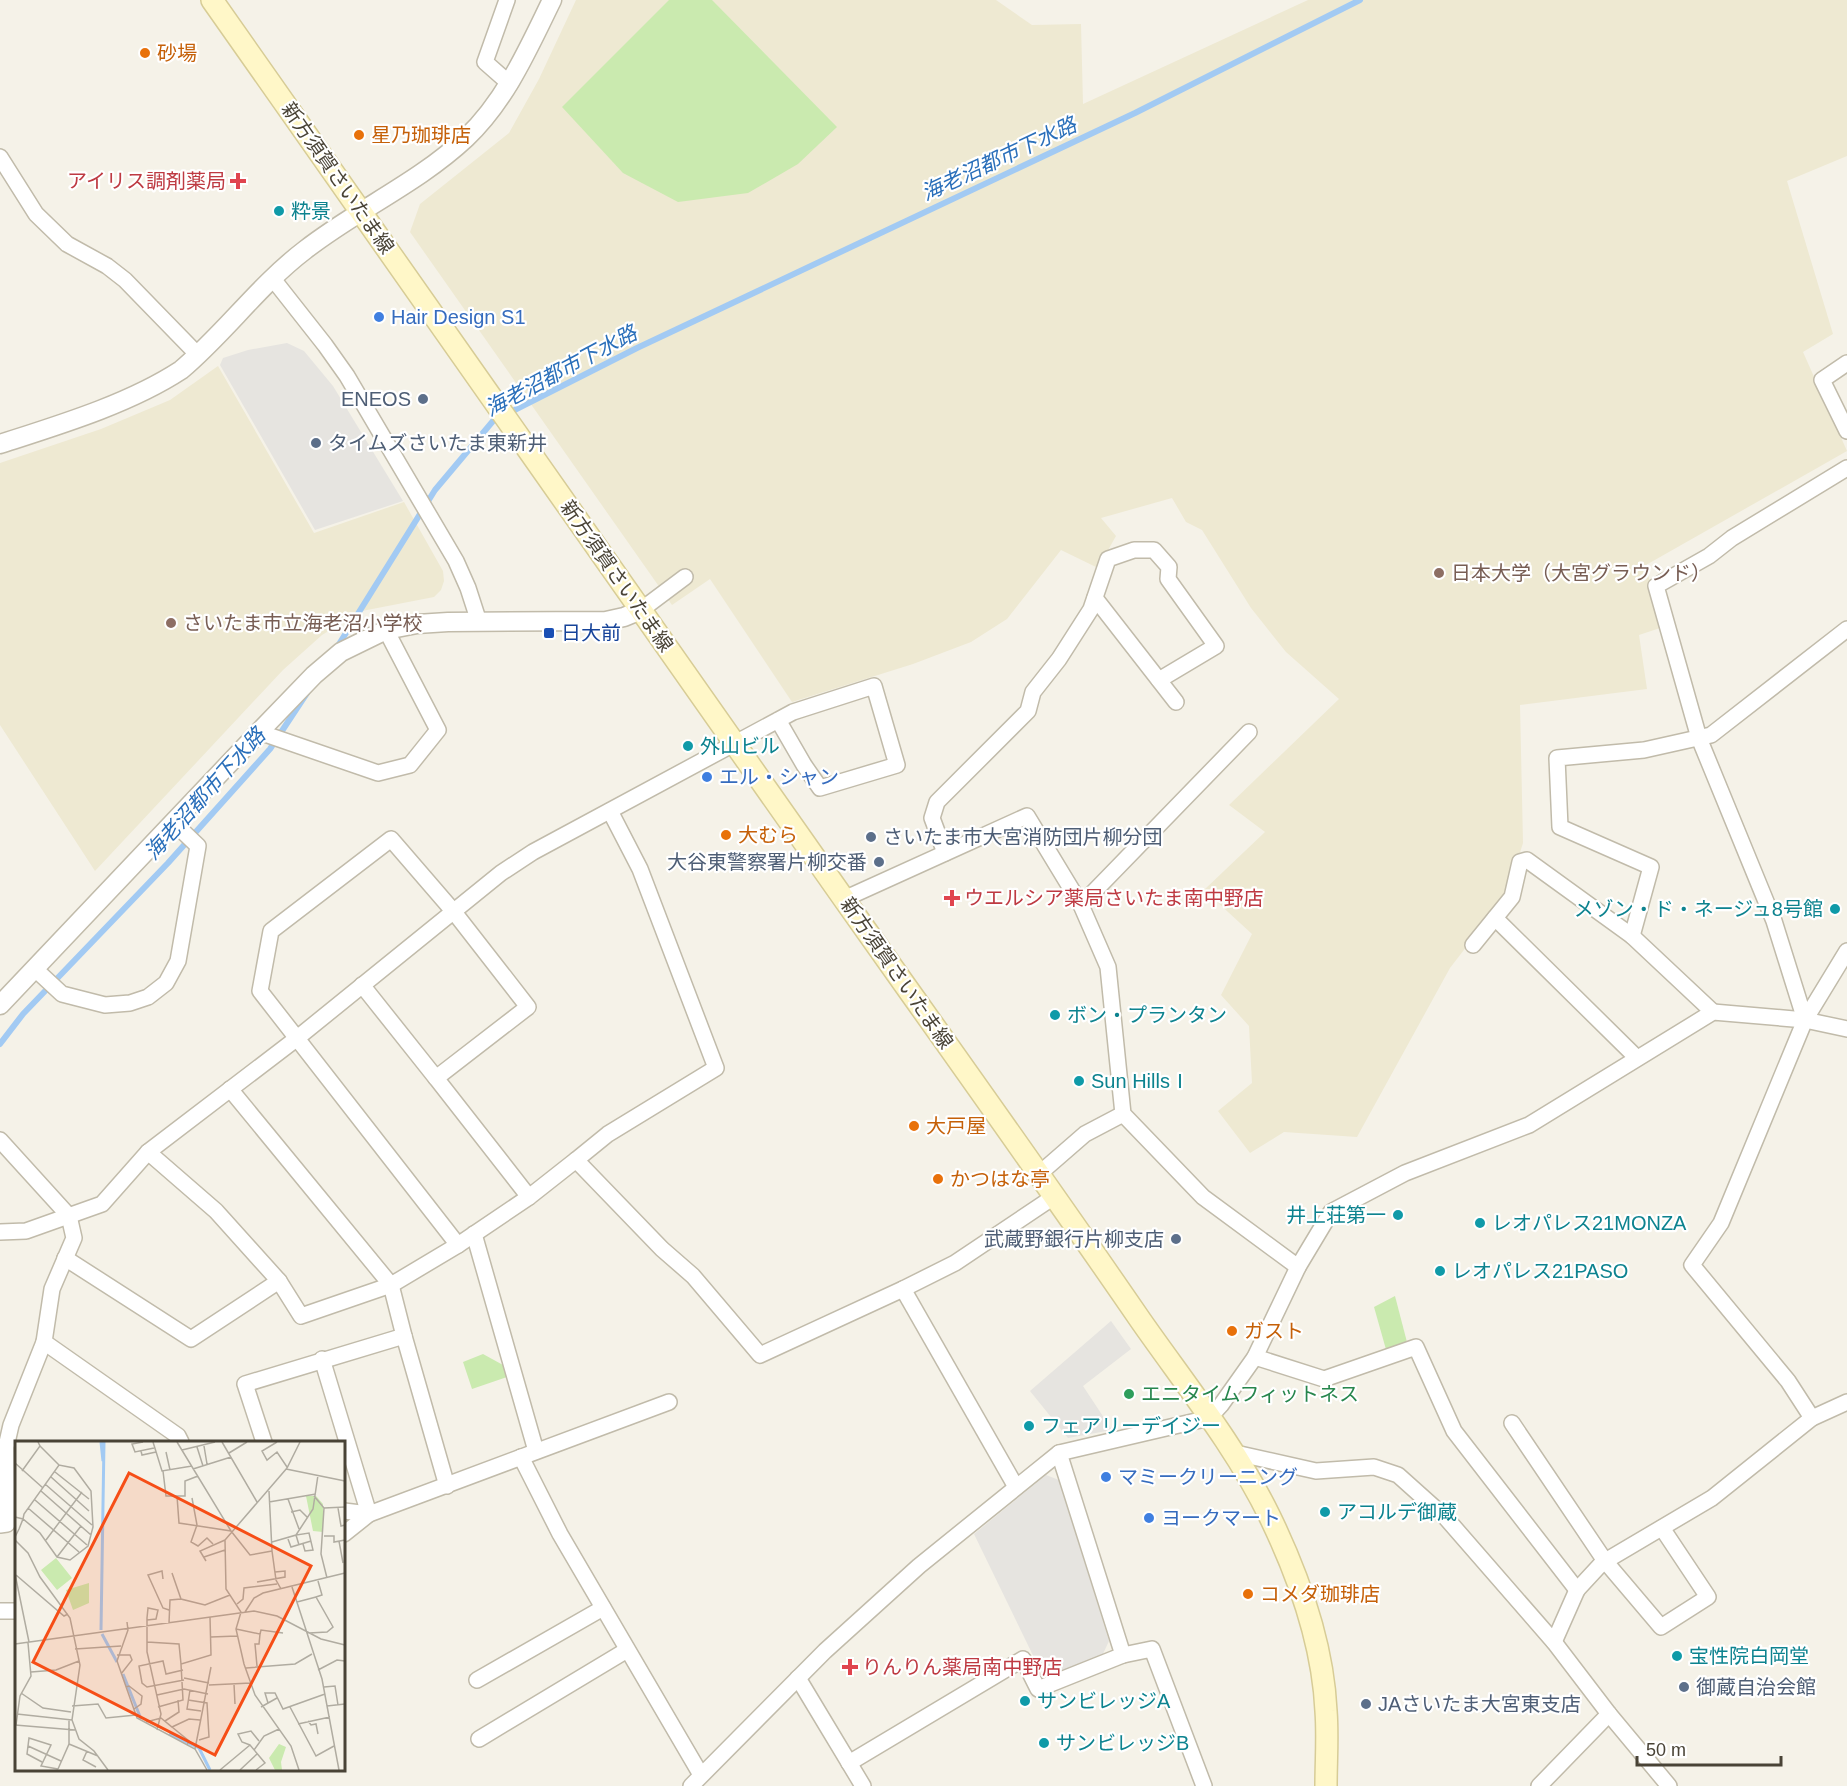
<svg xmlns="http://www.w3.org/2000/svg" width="1847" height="1786" font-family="Arial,'Noto Sans JP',sans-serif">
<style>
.education{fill:#eee9d2}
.green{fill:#caeaaf}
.parking{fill:#e6e4e0}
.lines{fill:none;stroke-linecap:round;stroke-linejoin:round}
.stream{stroke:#a2caf3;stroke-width:6}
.minor-casing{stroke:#c1bbaa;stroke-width:18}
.tertiary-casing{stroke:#c1bbaa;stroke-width:21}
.secondary-casing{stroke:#d7cc96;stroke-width:24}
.minor{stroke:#fff;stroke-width:15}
.tertiary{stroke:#fff;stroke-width:18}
.secondary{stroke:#fff7c8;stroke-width:21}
.food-dot{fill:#e8710a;stroke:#fff;stroke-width:2}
.health-dot{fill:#e0444e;stroke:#fff;stroke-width:2}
.culture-dot{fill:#0f9aa8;stroke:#fff;stroke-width:2}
.shop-dot{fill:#3f7fe0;stroke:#fff;stroke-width:2}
.service-dot{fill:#5c6f8a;stroke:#fff;stroke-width:2}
.education-dot{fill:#8d6e63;stroke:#fff;stroke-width:2}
.transit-dot{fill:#1a4fb4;stroke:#fff;stroke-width:2}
.leisure-dot{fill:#2e9e5b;stroke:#fff;stroke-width:2}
.labels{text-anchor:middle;stroke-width:4.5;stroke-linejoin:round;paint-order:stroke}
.food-label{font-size:20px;fill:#c56008;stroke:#fff;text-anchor:start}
.street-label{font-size:20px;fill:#494336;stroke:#fff}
.health-label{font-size:20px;fill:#be3a42;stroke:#fff;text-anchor:start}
.culture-label{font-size:20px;fill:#0d838f;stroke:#fff;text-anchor:start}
.shop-label{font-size:20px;fill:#366cbe;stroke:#fff;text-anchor:start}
.service-label{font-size:20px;fill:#4e5e75;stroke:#fff;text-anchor:start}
.education-label{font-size:20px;fill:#785e54;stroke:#fff;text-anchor:start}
.transit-label{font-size:20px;fill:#164399;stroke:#fff;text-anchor:start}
.leisure-label{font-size:20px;fill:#27864d;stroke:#fff;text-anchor:start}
.water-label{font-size:21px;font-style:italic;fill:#2a6fba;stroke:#fff}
.inset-river{fill:none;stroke:#a2caf3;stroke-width:3}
.inset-road{fill:none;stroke:#b0aca1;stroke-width:1.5}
.view{fill:#f64e17;fill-opacity:0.15;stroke:#f64e17;stroke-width:3}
.inset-edge{fill:none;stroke:#494336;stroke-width:3}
</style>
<rect width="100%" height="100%" fill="#f5f2e8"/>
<g class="education">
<polygon points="576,0 996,0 1032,25 1081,24 1083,104 1308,0 1847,0 1847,156 1787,181 1833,334 1803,352 1847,451 1646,565 1660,628 1639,635 1647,689 1520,705 1523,843 1507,894 1450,968 1357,1137 1284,1132 1250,1153 1218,1111 1252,1083 1249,1026 1221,995 1252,934 1204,890 1265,832 1229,805 1339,699 1286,652 1251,608 1202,530 1186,522 1172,498 1101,518 1116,536 1098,568 1061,550 1007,619 971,642 913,664 792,702 710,579 672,605 410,232 420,204 509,133 539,79"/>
<polygon points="218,366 314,533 404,502 443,571 444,581 441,590 434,597 362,611 322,635 283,670 95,871 0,725 0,463 101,429 170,400"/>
</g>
<g class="green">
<polygon points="669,0 712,0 837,127 798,164 748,193 678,202 623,173 562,107"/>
<polygon points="1395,1296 1408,1346 1387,1353 1374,1307"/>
<polygon points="483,1354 503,1365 507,1377 472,1389 463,1362"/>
</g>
<g class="parking">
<polygon points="287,343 304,351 333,386 403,501 315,530 220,365 223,358 248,350"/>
<polygon points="1111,1321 1131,1349 1083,1386 1112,1430 1068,1438 1030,1391"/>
<polygon points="1046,1475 1059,1480 1109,1641 1102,1656 1044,1678 974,1534"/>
</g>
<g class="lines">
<g class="stream">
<polyline points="336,649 435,490 493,421 637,348 1135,113 1360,0"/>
<polyline points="0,1044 23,1014 168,863 270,749 307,693"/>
</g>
<g class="minor-casing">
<g id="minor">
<polyline points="507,0 485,62 510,84"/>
<polyline points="0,157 36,214 67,244 107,266 125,280 198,355"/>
<polyline points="273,279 325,345 347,376 456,561 468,588 479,622"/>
<polyline points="1847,363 1822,380 1847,431"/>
<polyline points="1095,598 1176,702"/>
<polyline points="641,610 685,577"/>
<polyline points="259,732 378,773 410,765 438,730 386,630"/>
<polyline points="1249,732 1081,905 1108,967 1123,1114 1203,1197 1298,1267"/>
<polyline points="945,853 932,818 937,802 1028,711 1033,692 1059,659 1091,609 1108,559 1134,550 1154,550 1169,567 1168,579 1216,646 1159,680"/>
<polyline points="844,899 1027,816 1081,905"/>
<polyline points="1495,918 1637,1058"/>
<polyline points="1632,936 1651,867 1560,827 1557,758 1644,750 1711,735 1847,629"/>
<polyline points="1473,945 1512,897 1520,862 1527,860 1632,936 1713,1012"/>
<polyline points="34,968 62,994 105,1005 130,1003 148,997 166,983 178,961 198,846 173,822"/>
<polyline points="362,985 436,1078"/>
<polyline points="1805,1020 1847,951"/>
<polyline points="230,1089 391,1285 404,1336 447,1486"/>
<polyline points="0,1140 69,1216 74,1238 52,1289 44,1342 178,1436 181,1442"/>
<polyline points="148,1152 216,1211 279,1281 301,1316 391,1285 458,1245 529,1197 576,1160 662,1249 693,1276 760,1355 903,1289 955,1263 1055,1196"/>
<polyline points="576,1160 608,1134 716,1068 640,869 610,811"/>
<polyline points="1039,1174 1085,1134 1123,1114"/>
<polyline points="0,1232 26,1231 102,1204 148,1152 296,1039 501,873 533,852 793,712 874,686 897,765 820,788 804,765 778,720"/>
<polyline points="474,1234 536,1451"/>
<polyline points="458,1245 260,991 271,931 391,839 454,912 528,1007 436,1078 529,1197"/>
<polyline points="65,1258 191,1339 279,1281"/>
<polyline points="903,1289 1016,1487"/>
<polyline points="1255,1357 1324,1379 1416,1347 1454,1431 1577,1590"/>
<polyline points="322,1359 369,1514 344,1534"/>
<polyline points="1812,1418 1788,1381 1692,1265 1721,1223 1805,1020 1774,921 1699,738 1656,586 1709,556 1732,538 1847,468"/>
<polyline points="1512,1423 1605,1561 1661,1627 1708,1597 1662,1528"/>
<polyline points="264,1442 245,1384 404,1336"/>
<polyline points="1231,1452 1316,1471 1374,1467 1398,1475 1446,1518 1554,1642 1609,1714 1669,1786"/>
<polyline points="521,1457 560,1534 701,1775"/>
<polyline points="344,1511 369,1514 669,1402"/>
<polyline points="0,1525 7,1524 6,1447 11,1425 44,1342"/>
<polyline points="0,1611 16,1611"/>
<polyline points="1554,1642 1577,1590 1602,1563 1712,1498 1812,1418 1847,1402"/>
<polyline points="1123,1655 1152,1649 1204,1786"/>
<polyline points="798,1678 863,1786"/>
<polyline points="477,1680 603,1608"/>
<polyline points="479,1739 627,1650"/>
<polyline points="849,1763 1023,1659 1038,1689 1123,1655 1059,1453"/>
<polyline points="691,1786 825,1651 919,1566 1059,1453 1209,1418 1221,1405 1255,1357 1298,1267 1331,1212 1405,1173 1529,1125 1713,1012 1805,1020 1847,1029"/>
<polyline points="1539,1786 1609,1714"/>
</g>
</g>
<g class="tertiary-casing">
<g id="tertiary">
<path d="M0,444C59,425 129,404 181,370C225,333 259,285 305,250C356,210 418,183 466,138C506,100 528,49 552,0"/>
<polyline points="0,1005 259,732 314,675 341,652 386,630 417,624 448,622 606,621 624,617 641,610"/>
</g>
</g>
<g class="secondary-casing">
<path id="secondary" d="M212,0C444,330 674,660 907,988C986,1099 1064,1209 1141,1321C1185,1384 1236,1447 1270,1517C1299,1577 1323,1644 1326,1711C1328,1736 1326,1761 1326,1786"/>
</g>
<use href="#minor" class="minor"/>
<use href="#tertiary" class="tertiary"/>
<use href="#secondary" class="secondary"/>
</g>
<g class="food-dot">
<circle cx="145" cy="53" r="6"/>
<circle cx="359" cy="135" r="6"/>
<circle cx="726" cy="835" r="6"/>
<circle cx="914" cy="1126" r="6"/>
<circle cx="938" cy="1179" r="6"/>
<circle cx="1232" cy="1331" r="6"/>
<circle cx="1248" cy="1594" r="6"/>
</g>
<g class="health-dot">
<path d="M235 172h6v6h6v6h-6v6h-6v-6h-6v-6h6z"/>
<path d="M949 889h6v6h6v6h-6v6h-6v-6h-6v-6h6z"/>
<path d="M847 1658h6v6h6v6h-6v6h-6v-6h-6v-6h6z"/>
</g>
<g class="culture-dot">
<circle cx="279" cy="211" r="6"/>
<circle cx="688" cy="746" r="6"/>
<circle cx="1835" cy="909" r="6"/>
<circle cx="1055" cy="1015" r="6"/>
<circle cx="1079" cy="1081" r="6"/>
<circle cx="1398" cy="1215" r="6"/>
<circle cx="1480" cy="1223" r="6"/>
<circle cx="1440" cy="1271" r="6"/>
<circle cx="1029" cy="1426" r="6"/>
<circle cx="1325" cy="1512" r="6"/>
<circle cx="1677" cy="1656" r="6"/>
<circle cx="1025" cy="1701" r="6"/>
<circle cx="1044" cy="1743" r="6"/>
</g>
<g class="shop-dot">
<circle cx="379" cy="317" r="6"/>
<circle cx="707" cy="777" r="6"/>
<circle cx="1106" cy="1477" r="6"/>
<circle cx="1149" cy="1518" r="6"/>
</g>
<g class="service-dot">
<circle cx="423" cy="399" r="6"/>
<circle cx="316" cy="443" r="6"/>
<circle cx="871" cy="837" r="6"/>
<circle cx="879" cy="862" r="6"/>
<circle cx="1176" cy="1239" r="6"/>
<circle cx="1684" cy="1687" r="6"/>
<circle cx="1366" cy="1704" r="6"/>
</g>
<g class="education-dot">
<circle cx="1439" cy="573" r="6"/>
<circle cx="171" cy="623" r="6"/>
</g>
<rect class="transit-dot" x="543" y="627" width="12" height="12" rx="3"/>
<circle class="leisure-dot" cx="1129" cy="1394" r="6"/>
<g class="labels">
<g class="food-label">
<text x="157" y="60">砂場</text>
<text x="371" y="142">星乃珈琲店</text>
<text x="738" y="842">大むら</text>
<text x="926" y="1133">大戸屋</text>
<text x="950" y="1186">かつはな亭</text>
<text x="1244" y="1338">ガスト</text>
<text x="1260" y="1601">コメダ珈琲店</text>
</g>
<g class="street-label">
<text transform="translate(338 178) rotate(55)" y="7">新方須賀さいたま線</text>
<text transform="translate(617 576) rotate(55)" y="7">新方須賀さいたま線</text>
<text transform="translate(897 973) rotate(55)" y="7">新方須賀さいたま線</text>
</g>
<g class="health-label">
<text x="226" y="188" text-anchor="end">アイリス調剤薬局</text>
<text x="964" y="905">ウエルシア薬局さいたま南中野店</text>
<text x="862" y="1674">りんりん薬局南中野店</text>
</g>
<g class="culture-label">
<text x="291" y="218">粋景</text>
<text x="700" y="753">外山ビル</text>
<text x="1823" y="916" text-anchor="end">メゾン・ド・ネージュ8号館</text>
<text x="1067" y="1022">ボン・プランタン</text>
<text x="1091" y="1088">Sun HillsⅠ</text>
<text x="1386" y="1222" text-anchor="end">井上荘第一</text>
<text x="1492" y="1230">レオパレス21MONZA</text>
<text x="1452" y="1278">レオパレス21PASO</text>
<text x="1041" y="1433">フェアリーデイジー</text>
<text x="1337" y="1519">アコルデ御蔵</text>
<text x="1689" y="1663">宝性院白岡堂</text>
<text x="1037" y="1708">サンビレッジA</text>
<text x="1056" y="1750">サンビレッジB</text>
</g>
<g class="shop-label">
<text x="391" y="324">Hair Design S1</text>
<text x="719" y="784">エル・シャン</text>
<text x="1118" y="1484">マミークリーニング</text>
<text x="1161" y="1525">ヨークマート</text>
</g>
<g class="service-label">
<text x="411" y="406" text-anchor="end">ENEOS</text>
<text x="328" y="450">タイムズさいたま東新井</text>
<text x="883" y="844">さいたま市大宮消防団片柳分団</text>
<text x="867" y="869" text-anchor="end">大谷東警察署片柳交番</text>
<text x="1164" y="1246" text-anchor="end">武蔵野銀行片柳支店</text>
<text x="1696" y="1694">御蔵自治会館</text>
<text x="1378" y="1711">JAさいたま大宮東支店</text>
</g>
<g class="education-label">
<text x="1451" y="580">日本大学（大宮グラウンド）</text>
<text x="183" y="630">さいたま市立海老沼小学校</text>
</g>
<g class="transit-label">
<text x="561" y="640">日大前</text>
</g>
<g class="leisure-label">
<text x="1141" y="1401">エニタイムフィットネス</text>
</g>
<g class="water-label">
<text transform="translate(999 159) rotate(-25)" y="7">海老沼都市下水路</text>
<text transform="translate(561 371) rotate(-28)" y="7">海老沼都市下水路</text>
<text transform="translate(205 794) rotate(-48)" y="7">海老沼都市下水路</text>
</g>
</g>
<g transform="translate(15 1441)">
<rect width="330" height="330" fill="#f5f2e8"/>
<path d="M291,55H301L308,63V91L298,90ZM41,117L57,137L42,149L26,129ZM74,142V162L58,169L51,149ZM264,303L271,306L266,321L267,329H260L254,317Z" fill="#caeaaf"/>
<path class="inset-river" d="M86,1L88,20M86,189L89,1M87,193L102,221M108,233L126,278M154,293L184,307L195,329"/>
<path class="inset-road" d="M128,1L117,3L120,11L139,7M138,1L147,30L177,25M162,1L216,90M207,1L242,61M262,1L247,10L252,19L262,11L272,26M25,5L44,24M189,5L192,23M182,6L188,25M167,9L200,1M126,10L127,14L141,11M151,11L155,29M214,12L232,1M0,22L28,47M178,28L216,16M271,28L330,40M7,30L25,5L23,1M148,30L151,55H162L164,82L216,90L235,114L257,110M40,31L74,58M36,36L74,70M30,43L77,84M26,50L76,94M254,50L257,110L261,139L266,148M162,55H170V40L183,35M299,55L309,67L306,113L312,137M177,57L182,84L176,101L183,105L192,97L198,103M273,58L284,88M20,59L72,104M254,61L301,53M13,67L64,111M309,67L330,66M323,67L326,85L330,84M276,71L285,69L292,76M0,76L8,78L25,92L42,116L55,119L73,105L78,86L76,50L59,27L44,24L9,73L8,78L4,88L0,96M309,95H319V101L330,99M273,98L276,106L296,100M0,99L13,112L25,136L55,177L65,224L57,279L64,298L79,310L93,329M31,99L67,51M324,100L328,122M257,101L281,94L298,68L303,34M284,104L281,94L294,92L298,109L290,110L288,103M42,116L66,85M189,116L210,109M191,120L185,110L210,99M157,132L166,158L190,164L215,154M0,133L14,201M1,134L49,175L53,173M148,138L147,130L133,134L148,167L154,169M242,141L270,136V130L260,131M277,146L307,238L324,329M282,161L301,156M222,163L228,158L229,147L262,143M230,171L239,157L248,152L330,132M132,179L141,178L143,169L133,167L132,177V211L133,215L146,273L142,289M112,181L113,189L102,220L122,277L180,308L192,329M154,182L155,159L166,158M221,188L245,193L244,203H240L242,225M294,192L312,191L318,186L301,156L307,154L303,140M245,193L246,189L268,192M196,196L222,195M132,201L164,203L166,223M0,203L239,170L262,175L306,198L330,204M60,208L106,205M102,214H115L117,219L106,233M231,227L280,223L297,213M168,229L151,233L148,220L124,225L127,242L132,246L169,239M303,229L322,219L330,220M16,231L41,229L64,220M169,237L194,242M219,243L220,263M194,244L236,242M111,246L114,245L127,255L126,263L119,268M309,246L320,245L323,264M175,249L172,268L186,270M6,252L28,267L56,271M142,254L169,248L193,253M173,259L192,262L194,296L184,299M253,262L250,252H260L268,268L310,253M57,265L83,263L91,277L121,274M312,265L330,263M143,266L168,259L166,223L196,214L195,176M246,266L262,257M275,266L301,315L319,305M2,273L57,279M150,280L164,271L163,259M293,280L296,284L301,283L303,293M131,281L146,277L157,286L174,278L185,279M283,283L315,276M0,284L60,289M1,284L5,255L16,235L13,202M157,286L174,300L172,304M54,303L83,315M235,304L227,301L223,293L236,290L244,300M13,305L46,320M180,308L196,226M239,309L249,295L264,288M72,310L68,319L81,326M27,321L12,313L14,297L36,304L26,325L43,328M43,328L54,303V278M205,329L235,304L250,322L241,329M225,329L242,313M284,329L276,305L240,254L229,223L221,188L226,171L211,148L210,99L272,27L285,1"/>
<path class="view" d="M114,32L296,125L200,314L18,221Z"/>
<rect width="330" height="330" class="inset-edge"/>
</g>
<path d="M1637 1756v9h144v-9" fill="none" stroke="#494336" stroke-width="3"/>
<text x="1646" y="1756" font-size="18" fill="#494336" stroke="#ffffff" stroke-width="4.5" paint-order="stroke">50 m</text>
</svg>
